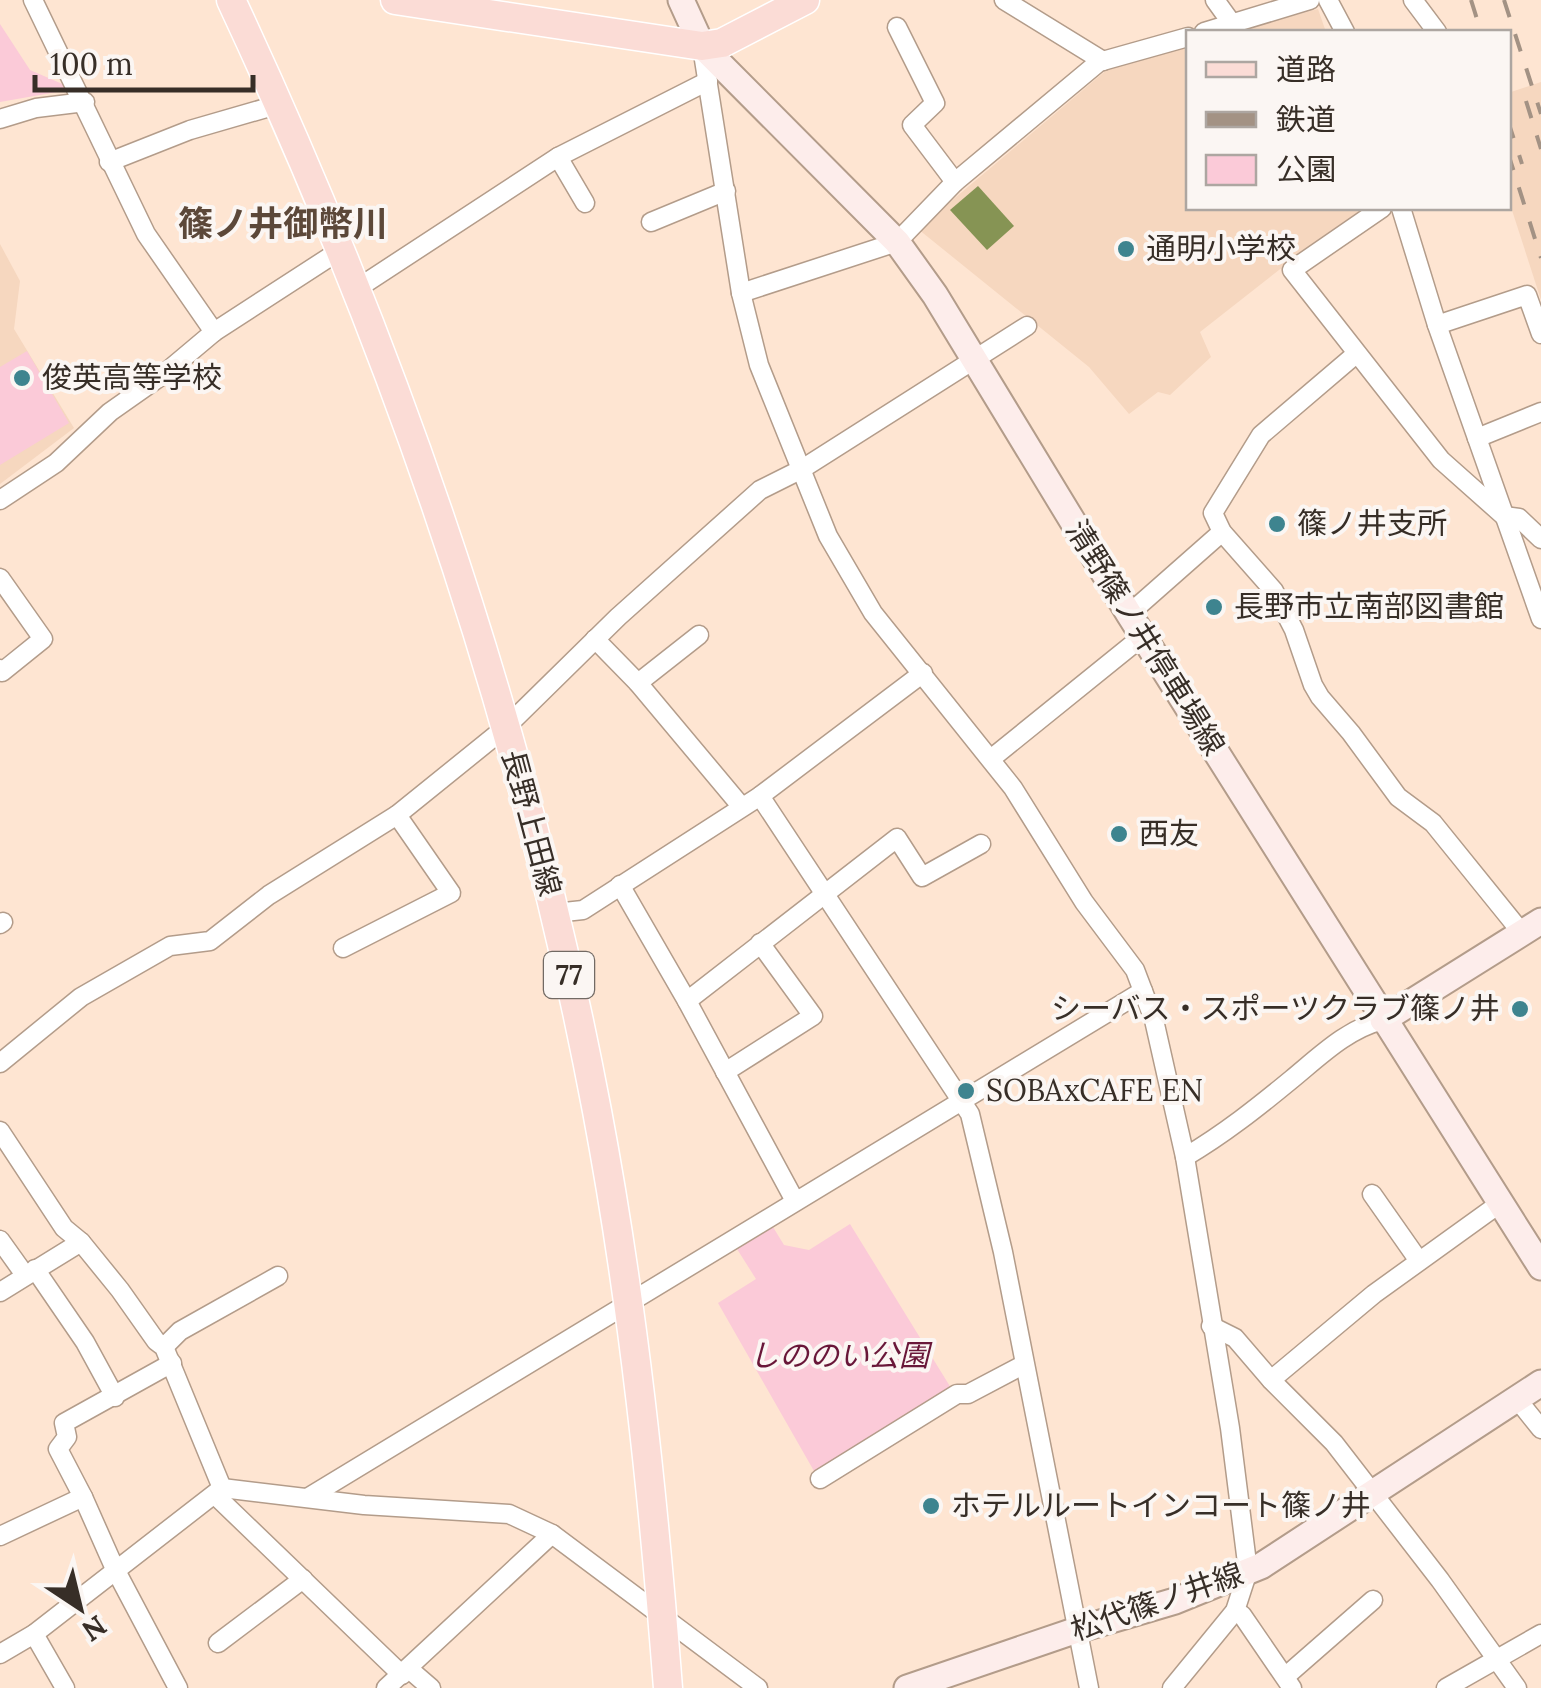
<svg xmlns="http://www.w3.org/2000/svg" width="1541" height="1688" font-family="Lora,'Noto Sans JP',serif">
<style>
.built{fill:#f6d7bf}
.green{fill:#fbcad8}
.water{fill:#869454}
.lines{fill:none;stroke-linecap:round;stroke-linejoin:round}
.street-casing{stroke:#b39c8a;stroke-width:21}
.secondary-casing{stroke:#b39c8a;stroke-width:29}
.primary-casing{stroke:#fff;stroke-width:31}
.street{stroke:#fff;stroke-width:18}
.secondary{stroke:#fdedeb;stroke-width:25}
.primary{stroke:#fbdcd6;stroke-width:28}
.rail{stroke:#a39284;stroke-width:4;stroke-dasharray:18 18;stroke-linecap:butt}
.poi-dot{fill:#3e848f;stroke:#fbf6f3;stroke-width:4}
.labels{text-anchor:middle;stroke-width:8;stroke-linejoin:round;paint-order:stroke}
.shield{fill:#fbf6f3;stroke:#726a64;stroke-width:2.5}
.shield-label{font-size:28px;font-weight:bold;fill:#372e27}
.poi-label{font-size:30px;fill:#372e27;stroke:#fbf6f3;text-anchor:start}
.street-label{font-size:30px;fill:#372e27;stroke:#fbf6f3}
.park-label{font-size:30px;font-style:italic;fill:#691739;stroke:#fbf6f3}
.quarter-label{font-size:35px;font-weight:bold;fill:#5c4839;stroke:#fbf6f3}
</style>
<rect width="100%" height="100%" fill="#fee5d2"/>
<g class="built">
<polygon points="1318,9 1326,32 1233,32"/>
<polygon points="1188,45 1188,208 1367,208 1279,270 1200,332 1211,357 1170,395 1158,392 1129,414 1089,367 918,229 1109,68"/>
<polygon points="1541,82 1541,300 1509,201 1508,93"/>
<polygon points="0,244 20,281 14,329 74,428 0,484"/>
</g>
<g class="green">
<polygon points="0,24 30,70 74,89 0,102"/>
<polygon points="27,351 69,423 0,465 0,367"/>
<polygon points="850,1224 951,1388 814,1471 718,1303 756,1279 737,1249 773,1227 784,1245 809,1250"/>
</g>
<polygon class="water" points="978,186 1014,226 987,250 950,210"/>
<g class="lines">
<g class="street-casing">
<g id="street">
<polyline points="33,0 146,234 214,332"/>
<polyline points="1004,0 1103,61"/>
<polyline points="1215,0 1233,25"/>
<polyline points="1328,0 1345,32"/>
<polyline points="1413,0 1437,32"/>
<polyline points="897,27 935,103 912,125 955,182"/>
<polyline points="1204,32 1310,0"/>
<polyline points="702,47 741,293 759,365 828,536 873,613 1013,788 1084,902 1135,970 1154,1020 1185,1157 1230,1428 1248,1571 1235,1611 1172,1688"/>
<polyline points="0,119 36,108 85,102"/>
<polyline points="558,157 585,203"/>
<polyline points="109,162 190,130 280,104"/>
<polyline points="1382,208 1292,270 1441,460 1504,516 1519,518 1541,539"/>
<polyline points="1401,208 1437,325 1541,619"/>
<polyline points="651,222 726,191"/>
<polyline points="358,288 558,157 708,81"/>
<polyline points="741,293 897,242 955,182 1099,62 1188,37"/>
<polyline points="1437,325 1527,295 1541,334"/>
<polyline points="1356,354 1261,435 1213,513 1222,532 1274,591 1294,630 1313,685 1320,697 1351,733 1398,797 1433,823 1522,933"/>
<polyline points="1477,438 1541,412"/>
<polyline points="0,500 56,463 110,412 164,374 214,332 342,249"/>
<polyline points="0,578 43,639 2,672 0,669"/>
<polyline points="1129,614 1222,532"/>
<polyline points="595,639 638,683 741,806"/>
<polyline points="638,683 699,635"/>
<polyline points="992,758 1143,636"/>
<polyline points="760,796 970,1114 1003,1252 1089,1688"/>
<polyline points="620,885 687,1001 795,1201"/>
<polyline points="555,913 583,910 760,796 923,673"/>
<polyline points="0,924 3,922"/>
<polyline points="343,948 451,893 397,815"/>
<polyline points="687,1001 897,838 922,877 981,844"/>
<polyline points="0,1063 81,997 170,946 210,941 269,895 397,815 506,727 618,617 760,490 802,469 1027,326"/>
<polyline points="725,1072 813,1016 760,943"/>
<polyline points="0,1131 64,1228 81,1242 120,1290 156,1341 164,1347 222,1488"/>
<path d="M1185,1157C1224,1134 1258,1107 1292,1079C1320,1056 1347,1029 1383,1020"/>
<polyline points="1372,1194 1419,1261"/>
<polyline points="0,1240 25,1275"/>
<polyline points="35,1269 85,1342 115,1397"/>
<polyline points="0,1292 81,1242"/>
<polyline points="1211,1326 1235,1338 1271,1380 1374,1294 1499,1204"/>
<polyline points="164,1347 180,1331 278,1276"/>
<polyline points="1271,1380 1334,1443 1440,1580 1517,1688"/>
<polyline points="1517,1399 1541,1429"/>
<polyline points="820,1479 957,1394 968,1394 1023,1365"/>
<polyline points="222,1488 364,1505 509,1514 552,1534 758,1688"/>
<polyline points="215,1495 402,1675"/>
<polyline points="83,1497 115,1569 178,1688"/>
<polyline points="309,1497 1143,991"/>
<polyline points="0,1536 83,1497 58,1449 67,1437 64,1423 172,1363"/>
<polyline points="1235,1611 1242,1615 1292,1688"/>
<polyline points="34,1634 65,1688"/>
<polyline points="218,1643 303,1579"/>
<polyline points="0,1654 34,1634 222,1488"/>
<polyline points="409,1669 431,1688"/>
<polyline points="1286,1676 1373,1600"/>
<polyline points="386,1688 552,1534"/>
<polyline points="1446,1688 1541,1634"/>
</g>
</g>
<g class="secondary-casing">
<g id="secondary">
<polyline points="681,0 702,46 897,242 935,295 1129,614 1541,1267"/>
<polyline points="1383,1020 1541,921"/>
<polyline points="907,1688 1077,1630 1175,1601 1261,1566 1541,1383"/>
</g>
</g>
<g class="primary-casing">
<g id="primary">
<path d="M231,0C397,355 524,725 597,1111C633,1302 653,1494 668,1688"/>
<polyline points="395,0 702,46 722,43 805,0"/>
</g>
</g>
<use href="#street" class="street"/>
<use href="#secondary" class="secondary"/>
<use href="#primary" class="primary"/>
<g class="rail">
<polyline points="1471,0 1481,32"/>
<polyline points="1504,0 1541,114"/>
<polyline points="1526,101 1541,149"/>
<polyline points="1508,121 1522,164"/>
<polyline points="1508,153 1541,258"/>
</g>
</g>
<g class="poi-dot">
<circle cx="1126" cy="249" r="10"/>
<circle cx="22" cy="378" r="10"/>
<circle cx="1277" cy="524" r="10"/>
<circle cx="1214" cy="607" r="10"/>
<circle cx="1119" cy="834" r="10"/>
<circle cx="1520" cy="1009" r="10"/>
<circle cx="966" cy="1091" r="10"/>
<circle cx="931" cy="1506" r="10"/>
</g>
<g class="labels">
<rect class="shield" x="544" y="952" width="50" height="46" rx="8"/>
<g class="shield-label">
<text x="569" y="985">77</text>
</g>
<g class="poi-label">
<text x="1146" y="259">通明小学校</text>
<text x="42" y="388">俊英高等学校</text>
<text x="1297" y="534">篠ノ井支所</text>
<text x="1234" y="617">長野市立南部図書館</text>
<text x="1139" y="844">西友</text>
<text x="1500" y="1019" text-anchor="end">シーバス・スポーツクラブ篠ノ井</text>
<text x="986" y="1101">SOBAxCAFE EN</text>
<text x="951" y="1516">ホテルルートインコート篠ノ井</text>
</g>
<g class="street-label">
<text transform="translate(1145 638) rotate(58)" y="10">清野篠ノ井停車場線</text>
<text transform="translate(531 823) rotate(75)" y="10">長野上田線</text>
<text transform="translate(1157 1602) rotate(-19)" y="10">松代篠ノ井線</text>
</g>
<g class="park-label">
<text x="839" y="1366">しののい公園</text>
</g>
<g class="quarter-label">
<text x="283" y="236">篠ノ井御幣川</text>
</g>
</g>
<rect x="1186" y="30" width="325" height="180" fill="#fbf6f3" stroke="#ada6a1" stroke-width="2.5"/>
<rect x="1206" y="62" width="50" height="15" fill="#fbdcd6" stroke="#ada6a1" stroke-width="2.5"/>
<text x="1276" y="80" font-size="30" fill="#372e27">道路</text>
<rect x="1206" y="112" width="50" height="15" fill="#a39284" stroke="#ada6a1" stroke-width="2.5"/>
<text x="1276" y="130" font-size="30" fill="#372e27">鉄道</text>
<rect x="1206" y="155" width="50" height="30" fill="#fbcad8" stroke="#ada6a1" stroke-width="2.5"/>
<text x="1276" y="180" font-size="30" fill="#372e27">公園</text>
<g transform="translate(80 1608) rotate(145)" stroke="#fbf6f3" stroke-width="8" paint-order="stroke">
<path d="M0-8L18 38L0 25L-18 38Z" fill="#372e27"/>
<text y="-15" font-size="28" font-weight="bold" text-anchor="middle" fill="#372e27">N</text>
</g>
<path d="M35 75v15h218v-15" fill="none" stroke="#372e27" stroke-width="5"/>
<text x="50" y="75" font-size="30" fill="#372e27" stroke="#fbf6f3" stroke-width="8" paint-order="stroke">100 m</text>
</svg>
